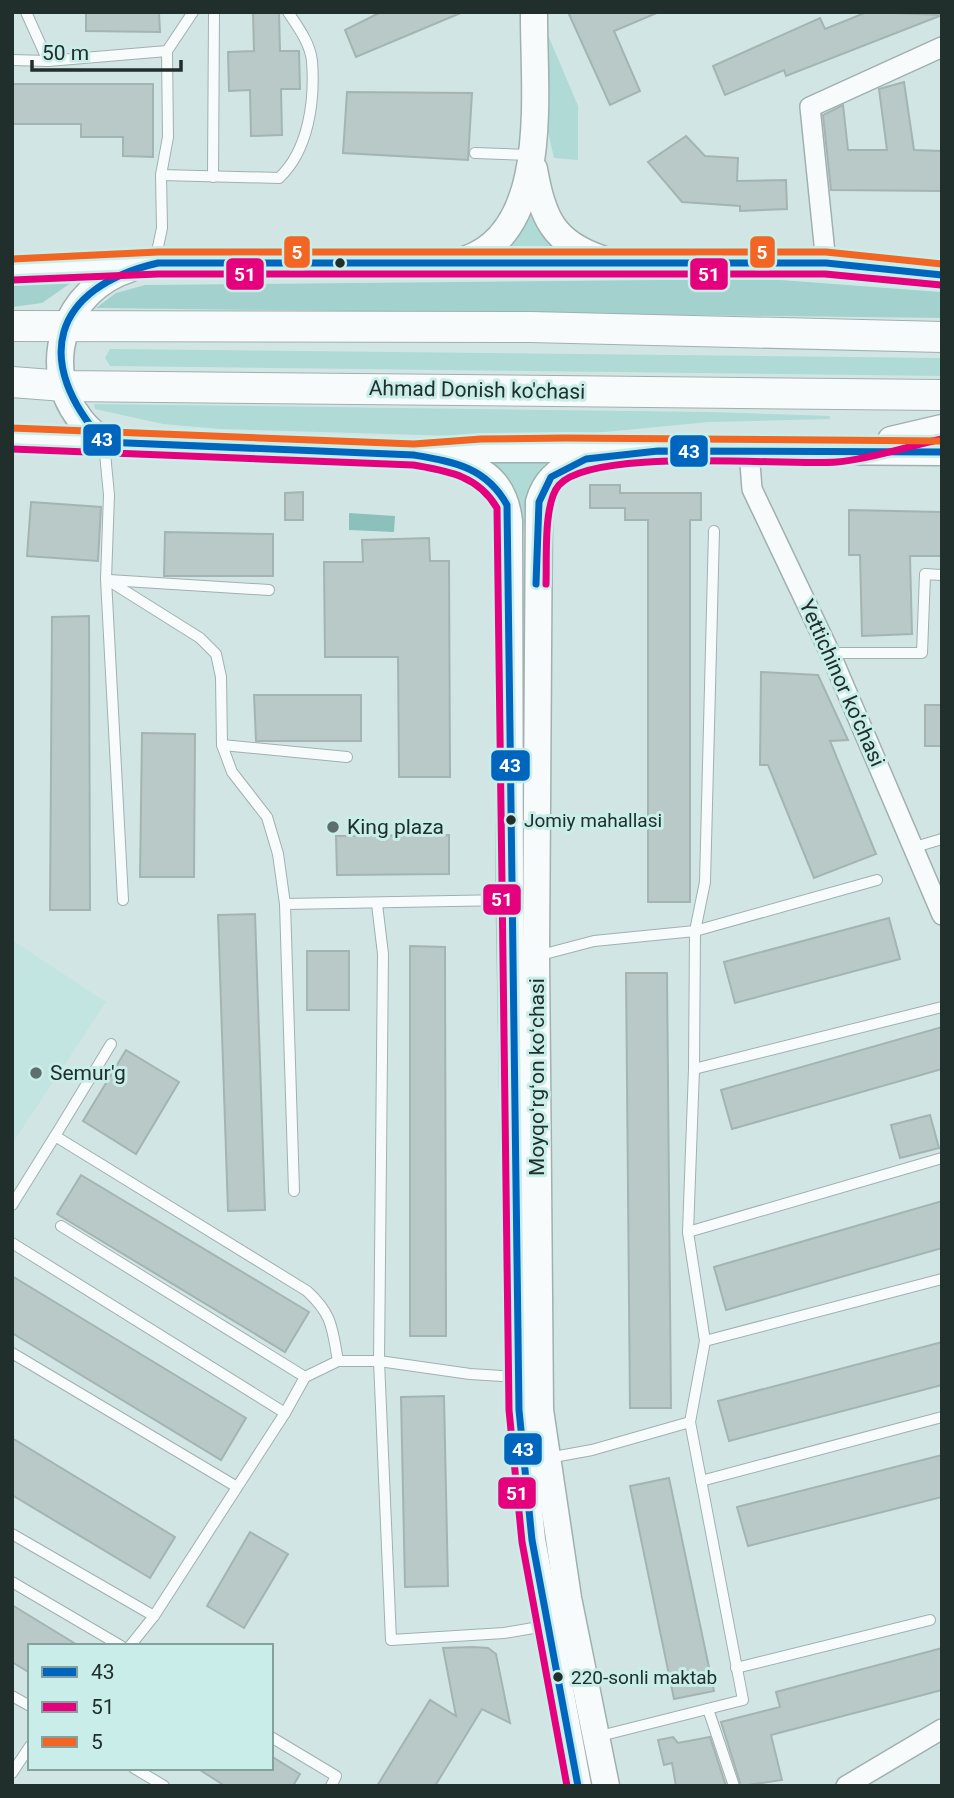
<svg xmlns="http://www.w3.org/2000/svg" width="954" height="1798" font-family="Roboto,sans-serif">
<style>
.built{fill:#c2e5e1}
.green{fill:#afdad6}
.forest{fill:#a3d1cd}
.water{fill:#8cc0bb}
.building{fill:#b8c9c7;stroke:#a4b4b3;stroke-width:2}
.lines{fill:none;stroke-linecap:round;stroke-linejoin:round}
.lane-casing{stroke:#a0b0af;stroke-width:12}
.street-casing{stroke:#a0b0af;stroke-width:22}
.secondary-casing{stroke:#a0b0af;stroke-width:29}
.primary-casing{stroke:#a0b0af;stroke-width:32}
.lane{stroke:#f8fbfb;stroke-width:10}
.street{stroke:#f8fbfb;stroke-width:19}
.secondary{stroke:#f8fbfb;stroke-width:26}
.primary{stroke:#f8fbfb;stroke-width:30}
.bus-1-casing{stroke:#c9eeea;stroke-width:12}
.bus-2-casing{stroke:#c9eeea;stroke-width:12}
.bus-3-casing{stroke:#c9eeea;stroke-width:12}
.bus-1{stroke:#0065bd;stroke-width:7}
.bus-2{stroke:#e5007d;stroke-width:7}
.bus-3{stroke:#f26522;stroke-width:7}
.bus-dot{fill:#202e2c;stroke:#c9eeea;stroke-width:2.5}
.poi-dot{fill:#5e6e6c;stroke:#c9eeea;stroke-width:2.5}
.labels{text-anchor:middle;stroke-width:6;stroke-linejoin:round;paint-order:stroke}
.bus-label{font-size:19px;fill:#202e2c;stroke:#c9eeea;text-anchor:start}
.street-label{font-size:21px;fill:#202e2c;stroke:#c9eeea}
.poi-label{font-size:21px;fill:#202e2c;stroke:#c9eeea;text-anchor:start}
.line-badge{stroke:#c9eeea;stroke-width:2.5}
.badge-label{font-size:19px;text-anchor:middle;font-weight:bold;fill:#fff}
</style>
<rect width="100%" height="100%" fill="#d1e6e4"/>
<polygon class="built" points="12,940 106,1002 12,1144"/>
<g class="green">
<polygon points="544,32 548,35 578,106 578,160 554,158 544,114"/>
<polygon points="528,209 542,231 558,246 502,247"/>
<polygon points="110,349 942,358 942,376 110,366 105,358"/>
<polygon points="94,404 709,412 830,416 830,419 709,422 573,435 488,437 220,429 163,424 95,409"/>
<path d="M554,459C525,483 526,517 521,552L487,462Z"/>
</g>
<g class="forest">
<polygon points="767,279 940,292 942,318 96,308 116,293 145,285"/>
<polygon points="75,280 42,303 12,307 12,282"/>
</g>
<polygon class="water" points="349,513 395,516 394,532 349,530"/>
<g class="building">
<polygon points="86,12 159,12 160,32 86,31"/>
<polygon points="253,12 279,12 280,51 299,51 300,89 281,89 282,135 251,136 250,90 229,91 228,52 254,51"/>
<polygon points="381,12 463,12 356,57 345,30"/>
<polygon points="568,12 659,12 614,31 640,91 610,105"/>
<polygon points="867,12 942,15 786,76 784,70 725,95 713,66 820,18 825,29"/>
<polygon points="904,82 914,150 942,151 942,191 831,190 823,115 843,105 848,150 887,150 879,89"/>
<polygon points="12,84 153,84 153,157 123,156 123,137 81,137 81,124 12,124"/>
<polygon points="347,92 472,93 468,160 343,153"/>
<polygon points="686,136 705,156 738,158 737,181 786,180 787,209 740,211 740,206 682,202 648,162"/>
<polygon points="590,485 620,485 620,493 701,493 701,520 690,520 690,902 648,902 648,520 625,520 625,508 590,508"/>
<polygon points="303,492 303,520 285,520 285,493"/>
<polygon points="31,502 101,507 98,561 27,556"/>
<polygon points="849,510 942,512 942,556 910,556 912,634 862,636 860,555 849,555"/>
<polygon points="165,532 273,534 273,576 164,576"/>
<polygon points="429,538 430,561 449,561 450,777 399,777 398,657 325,657 324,562 363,562 362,540"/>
<polygon points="89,616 90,910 50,910 52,617"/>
<polygon points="761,672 818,675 848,740 830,741 876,854 814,878 768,765 760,765"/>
<polygon points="254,695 361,695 361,741 256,741"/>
<rect x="925" y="705" width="17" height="41"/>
<polygon points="142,733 195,734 194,877 140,877"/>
<polygon points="449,835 449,874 337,875 336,836"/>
<polygon points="255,914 265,1210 228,1211 218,915"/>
<polygon points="889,918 900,959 735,1003 724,962"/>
<polygon points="410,946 445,947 446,1336 410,1336"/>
<rect x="307" y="951" width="42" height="59"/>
<polygon points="626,973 667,973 671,1408 630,1408"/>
<polygon points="942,1027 942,1069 732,1129 721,1090"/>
<polygon points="126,1050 179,1082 136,1154 83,1121"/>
<polygon points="930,1115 939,1148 900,1158 891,1125"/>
<polygon points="81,1175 309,1312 285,1352 57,1214"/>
<polygon points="942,1201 942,1248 726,1310 714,1267"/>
<polygon points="12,1276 246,1418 221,1460 12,1333"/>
<polygon points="942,1342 942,1385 729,1441 718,1401"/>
<polygon points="444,1396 448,1586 405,1587 401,1397"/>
<polygon points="12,1438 175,1537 150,1578 12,1495"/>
<polygon points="942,1455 942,1497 748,1546 737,1507"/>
<polygon points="669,1478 714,1691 674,1699 630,1486"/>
<polygon points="250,1532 288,1554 244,1628 207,1606"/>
<polygon points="12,1605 79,1646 30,1646 30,1673 12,1662"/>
<polygon points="473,1647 488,1648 496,1654 510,1723 482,1709 435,1786 377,1786 430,1700 456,1716 443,1648"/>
<polygon points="942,1648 942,1690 771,1735 782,1780 741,1786 721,1722 780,1707 776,1692"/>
<polygon points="673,1737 678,1743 710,1737 726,1786 676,1786 672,1763 664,1765 658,1740"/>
<polygon points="271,1756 300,1774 293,1786 225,1786 197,1768 271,1768"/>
</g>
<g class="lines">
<g class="lane-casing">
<g id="lane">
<polyline points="26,12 48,61"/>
<polyline points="12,60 48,61 167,51"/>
<polyline points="475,153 531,155"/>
<path d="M161,175L279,178C309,150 315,100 312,61C310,43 298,27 288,12"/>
<polyline points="213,177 214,12"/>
<polyline points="155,261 162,228 161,175 168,137 167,51 193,12"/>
<polyline points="104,443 109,495 106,579 123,900"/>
<polyline points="106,579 200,638 216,654 221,677 222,745 232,772 267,817 278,854 285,904 294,1191"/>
<polyline points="109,580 269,590"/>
<polyline points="830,653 922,653 925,574 942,575"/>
<polyline points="222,745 347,757"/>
<polyline points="915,847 942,839"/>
<polyline points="285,904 508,900"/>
<polyline points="377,904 383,954 379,1361 391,1640 504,1633 545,1626"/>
<polyline points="537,956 594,941 695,931 877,880"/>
<polyline points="694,1069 942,1007"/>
<polyline points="55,1136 111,1044"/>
<path d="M12,1205L55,1136L307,1291C333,1315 332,1328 338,1361"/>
<polyline points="61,1226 305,1377"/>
<polyline points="688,1232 942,1158"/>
<polyline points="12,1243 285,1413"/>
<polyline points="705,1341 942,1279"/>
<polyline points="12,1353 237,1487"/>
<polyline points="548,1458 592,1450 690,1422"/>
<polyline points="701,1481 942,1417"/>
<polyline points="12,1534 154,1616"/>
<polyline points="12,1582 121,1646"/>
<polyline points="130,1646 154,1616 285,1413 305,1377 338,1361 379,1361 470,1374 518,1377"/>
<polyline points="736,1668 930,1620"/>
<polyline points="12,1696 30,1706"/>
<polyline points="708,1709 734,1786"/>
<polyline points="271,1737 336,1776 331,1786"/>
<polyline points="596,1737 743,1700 690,1422 705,1341 688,1232 694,1069 695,931 705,882 714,531"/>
<polyline points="134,1768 164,1786"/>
<polyline points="12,1773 30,1746"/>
</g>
</g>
<g class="street-casing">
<g id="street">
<polyline points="826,263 810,107 942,47"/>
<polyline points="749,451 752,489 830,653 942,915"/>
<polyline points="846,1786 942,1729"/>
</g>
</g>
<g class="secondary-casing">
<g id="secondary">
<path d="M534,169C542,217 553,243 602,259"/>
<path d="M464,260C553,232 533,87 534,12"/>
<polyline points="12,270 158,263 826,263 942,275"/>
<polyline points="12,438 414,455 481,449 598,449"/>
<polyline points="891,440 942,428"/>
<path d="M104,442C96,435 86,428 80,419C38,365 66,289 129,269"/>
<polyline points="640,450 942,452"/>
<path d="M414,455C461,463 502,464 509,521L510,900L519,1410L532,1540L578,1786"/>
<path d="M606,1786L568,1598L540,1410L536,956L539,502C553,451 615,456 658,451"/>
</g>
</g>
<g class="primary-casing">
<g id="primary">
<polyline points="12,326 531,327 942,337"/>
<polyline points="12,382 64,386 942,395"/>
</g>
</g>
<use href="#lane" class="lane"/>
<use href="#street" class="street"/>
<use href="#secondary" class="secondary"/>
<use href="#primary" class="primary"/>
<g class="bus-1-casing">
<g id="bus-1">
<polyline points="536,584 539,502 551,477 586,459 658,451 942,452"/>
<path d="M578,1786L532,1540L519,1410L507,505C486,467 454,462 414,455L104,442C32,362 51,288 158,263H826L942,275"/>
</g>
</g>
<g class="bus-2-casing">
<g id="bus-2">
<polyline points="13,280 158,274 825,274 941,285"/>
<path d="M12,449L413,465C447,471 478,475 497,508L509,1410L522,1542L567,1786"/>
<path d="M546,584C547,560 543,503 559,485C594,447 782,466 837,462C872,459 908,446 942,439"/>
</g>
</g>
<g class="bus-3-casing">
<g id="bus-3">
<polyline points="12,259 158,252 826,252 942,264"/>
<polyline points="12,428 414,444 481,439 565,438 942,441"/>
</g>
</g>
<use href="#bus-1" class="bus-1"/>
<use href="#bus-2" class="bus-2"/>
<use href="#bus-3" class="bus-3"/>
</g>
<g class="bus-dot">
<circle cx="340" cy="263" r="6"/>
<circle cx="511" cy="820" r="6"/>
<circle cx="558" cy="1677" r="6"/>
</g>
<g class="poi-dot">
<circle cx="333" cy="827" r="7"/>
<circle cx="36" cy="1073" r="7"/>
</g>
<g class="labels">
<g class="bus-label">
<text x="524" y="827">Jomiy mahallasi</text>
<text x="571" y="1684">220-sonli maktab</text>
</g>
<g class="street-label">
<text transform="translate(477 390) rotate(1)" y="7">Ahmad Donish ko'chasi</text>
<text transform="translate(842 683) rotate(66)" y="7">Yettichinor ko‘chasi</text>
<text transform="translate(537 1077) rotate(-90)" y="7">Moyqoʻrgʻon koʻchasi</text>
</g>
<g class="poi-label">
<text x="347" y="834">King plaza</text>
<text x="50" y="1080">Semur'g</text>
</g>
</g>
<g class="line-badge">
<rect x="283" y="235" width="28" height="34" rx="7" fill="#f26522"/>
<rect x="749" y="235" width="27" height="34" rx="7" fill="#f26522"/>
<rect x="225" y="257" width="40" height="34" rx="7" fill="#e5007d"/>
<rect x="689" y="257" width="40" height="34" rx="7" fill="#e5007d"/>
<rect x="82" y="423" width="40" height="34" rx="7" fill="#0065bd"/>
<rect x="669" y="434" width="40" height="34" rx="7" fill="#0065bd"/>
<rect x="490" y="749" width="41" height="33" rx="7" fill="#0065bd"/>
<rect x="482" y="883" width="40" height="33" rx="7" fill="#e5007d"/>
<rect x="503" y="1432" width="40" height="34" rx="7" fill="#0065bd"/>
<rect x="497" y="1476" width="40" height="34" rx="7" fill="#e5007d"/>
</g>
<g class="badge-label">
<text x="297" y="259">5</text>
<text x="762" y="259">5</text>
<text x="245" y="281">51</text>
<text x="709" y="281">51</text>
<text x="102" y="446">43</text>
<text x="689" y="458">43</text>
<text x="510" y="772">43</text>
<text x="502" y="906">51</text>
<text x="523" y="1456">43</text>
<text x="517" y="1500">51</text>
</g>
<rect width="954" height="1798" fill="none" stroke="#202e2c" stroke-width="28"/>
<rect x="28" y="1644" width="245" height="126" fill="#c9eeea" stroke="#85a19e" stroke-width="2"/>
<rect x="42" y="1667" width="35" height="10" fill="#0065bd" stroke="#85a19e" stroke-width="2"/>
<text x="91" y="1679" font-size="21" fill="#202e2c">43</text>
<rect x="42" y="1702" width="35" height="10" fill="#e5007d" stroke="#85a19e" stroke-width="2"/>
<text x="91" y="1714" font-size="21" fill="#202e2c">51</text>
<rect x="42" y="1737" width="35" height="10" fill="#f26522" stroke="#85a19e" stroke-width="2"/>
<text x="91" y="1749" font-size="21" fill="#202e2c">5</text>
<path d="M32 60v10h149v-10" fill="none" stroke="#202e2c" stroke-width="3.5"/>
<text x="42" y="60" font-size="21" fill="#202e2c" stroke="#c9eeea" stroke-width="5" paint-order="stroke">50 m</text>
</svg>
